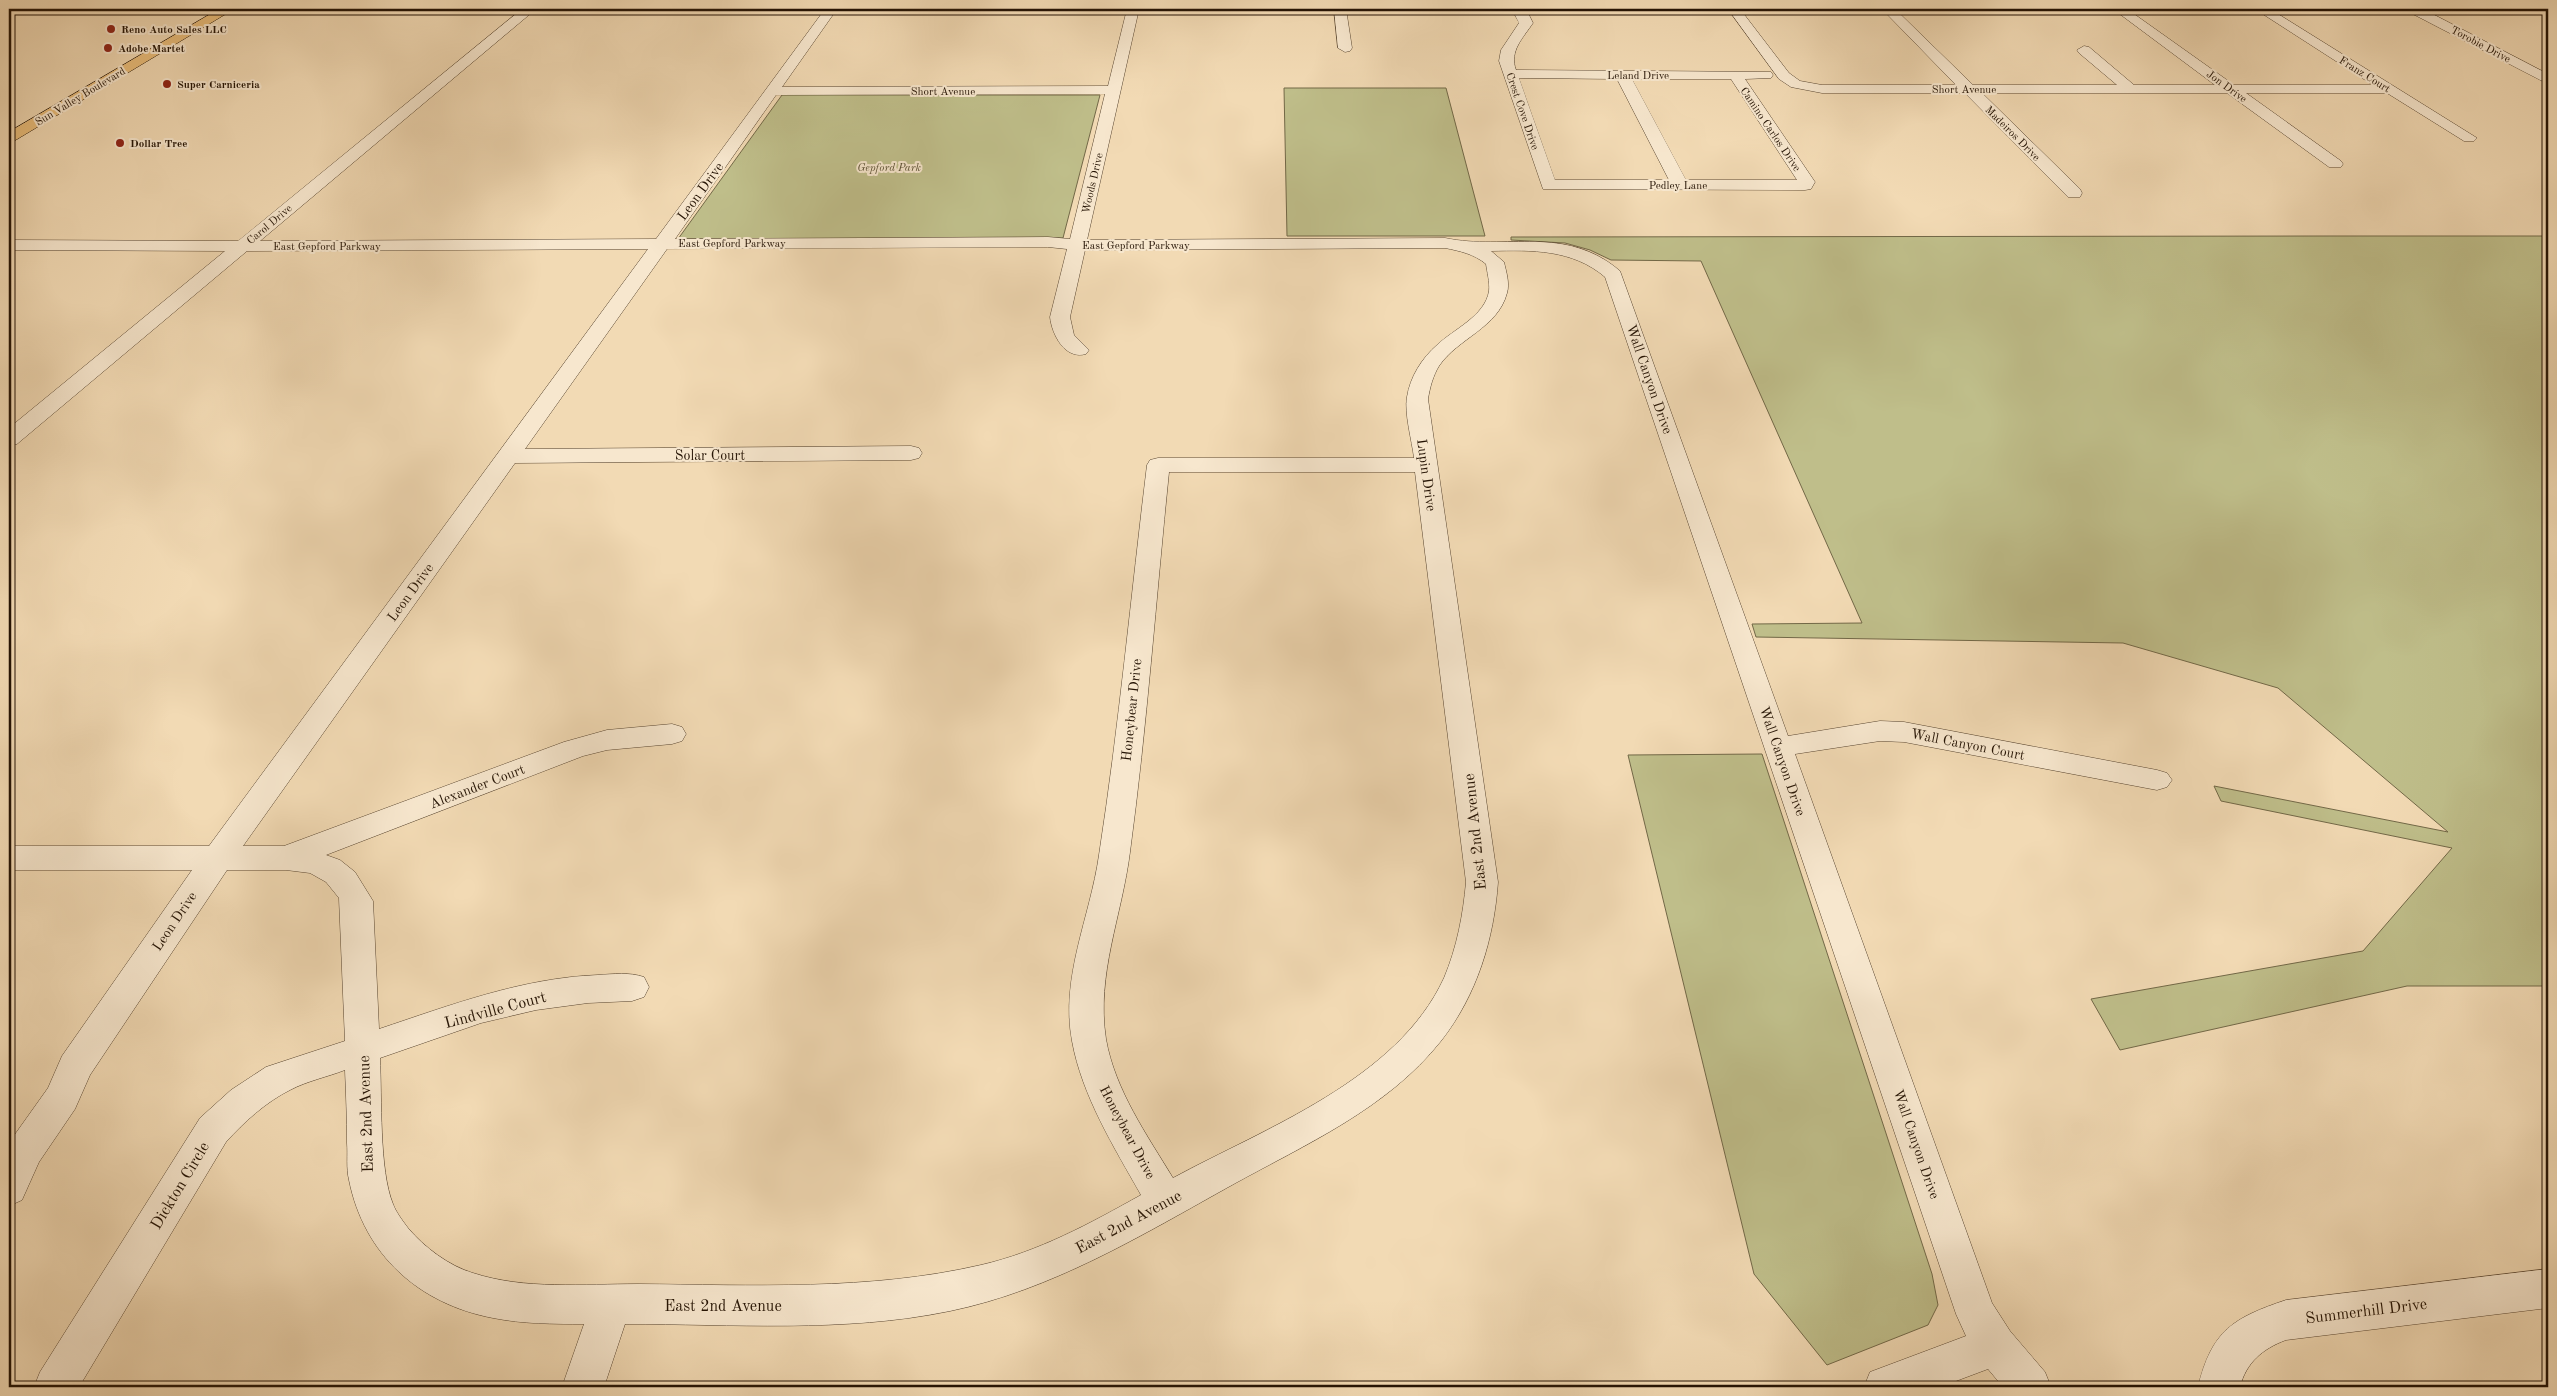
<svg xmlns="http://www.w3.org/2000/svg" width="2557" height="1396" font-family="'Old Standard TT',serif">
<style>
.green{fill:#bfbe8a;stroke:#726847}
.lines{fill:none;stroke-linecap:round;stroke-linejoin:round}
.minor-casing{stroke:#584530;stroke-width:1}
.major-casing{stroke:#241304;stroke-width:1}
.minor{fill:#f7e7ce;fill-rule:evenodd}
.major{fill:#e9bd7a;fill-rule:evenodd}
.poi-dot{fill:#8f2418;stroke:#f7e7ce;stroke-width:2}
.labels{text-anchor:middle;stroke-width:4;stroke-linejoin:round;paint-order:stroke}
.far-poi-label{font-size:11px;font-weight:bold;fill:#241304;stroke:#f7e7ce;text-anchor:start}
.far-street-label{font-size:11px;fill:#241304;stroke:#f7e7ce}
.far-park-label{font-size:11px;font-style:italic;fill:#5a4f33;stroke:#f7e7ce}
.street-label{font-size:14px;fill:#241304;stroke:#f7e7ce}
.near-street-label{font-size:16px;fill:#241304;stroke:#f7e7ce}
</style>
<rect width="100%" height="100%" fill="#f2dab4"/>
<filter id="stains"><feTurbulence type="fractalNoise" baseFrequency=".004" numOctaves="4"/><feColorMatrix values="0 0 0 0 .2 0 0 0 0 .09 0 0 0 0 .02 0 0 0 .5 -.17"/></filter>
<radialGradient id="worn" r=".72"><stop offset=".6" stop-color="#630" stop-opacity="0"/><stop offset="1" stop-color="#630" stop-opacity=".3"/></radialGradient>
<g class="green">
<polygon points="1284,88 1446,88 1485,236 1287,236"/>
<polygon points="782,95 1100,95 1063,238 678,239"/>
<polygon points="2331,236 2548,236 2548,986 2407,986 2120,1050 2091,999 2363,951 2452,848 2221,801 2214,786 2448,832 2278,688 2123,643 1756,637 1752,624 1862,623 1701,261 1611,260 1590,250 1565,243 1511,240 1511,237"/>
<polygon points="1762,754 1932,1274 1938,1305 1928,1325 1827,1365 1754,1274 1628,755"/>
</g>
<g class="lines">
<g class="minor-casing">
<g id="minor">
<path d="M522,9H536L260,241L656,239L825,9H837L782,87L1108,86L1127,9H1139L1087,240L1445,238C1507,251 1565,224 1620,271L1788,736L1880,721L1904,722L2157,770L2167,773L2172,780L2167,787L2157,790L1904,742L1880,741L1795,754L1992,1303L2010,1331L2045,1372L2051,1387H2003L1988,1369L1940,1387H1864L1870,1372L1966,1336L1956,1314L1605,277C1572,249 1532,250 1491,251L1504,262C1506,271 1510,283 1507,293C1498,328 1458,338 1439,366C1433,376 1430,387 1428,399L1498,882C1494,939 1477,995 1441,1041C1387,1109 1306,1144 1232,1185C1142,1235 1052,1290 950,1311C844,1333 732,1324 625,1324L604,1387H562L584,1324C553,1324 523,1324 493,1318C419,1304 364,1255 349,1180C346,1168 348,1155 347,1143C347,1118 346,1094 345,1070C327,1077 307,1081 290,1090C266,1102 244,1122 226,1142L79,1387H34L40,1372L200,1118L231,1090L266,1067L345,1041L339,898L326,882L310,873L286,870H227L90,1075L75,1109L39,1162L22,1200L9,1206V1145L11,1140L48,1088L62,1056L192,870H9V846H209L648,249L247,251L17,444L9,446V428L225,251L9,250V240L238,241ZM1105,94L1070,239L1048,237L675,239L776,95ZM1048,247L1067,249L1050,317C1052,335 1065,360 1086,354L1089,350L1074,335L1070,317L1085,250L1445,248C1460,251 1474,254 1486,264C1487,272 1490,282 1489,291C1485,316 1454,329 1437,345C1422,358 1410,377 1407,397C1404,413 1412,441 1414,458H1158L1150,460L1147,465C1131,595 1119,726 1099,855C1090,918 1060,977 1072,1041C1082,1096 1114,1147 1141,1195C1091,1223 1038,1252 981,1265C869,1291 752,1285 638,1284C584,1284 525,1290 473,1273C449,1266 424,1247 408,1228C402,1220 396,1212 393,1204C379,1170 382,1097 380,1058L481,1023L536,1010L588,1003L632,1001L644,997L649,987L644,977C629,972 614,974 598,975C522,978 451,1005 379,1029L373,901L355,872L340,860L326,855L583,756L607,750L672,744L682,741L686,734L682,727L672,724L607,730L564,742L284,846H243L515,463L911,460L919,458L922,453L919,448L911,446L525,449L667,249ZM1169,472H1415L1466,882C1463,915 1457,947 1444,978C1397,1080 1265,1128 1173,1178C1147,1135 1115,1090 1106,1039C1096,974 1122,916 1130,852C1147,726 1156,599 1169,472Z"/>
<polygon points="1334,9 1346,9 1352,48 1350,51 1345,52 1338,48"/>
<path d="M1512,9H1526L1533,23C1523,38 1509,51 1516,70L1771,72L1773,75L1771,78L1745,79L1815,182L1811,189L1805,190L1543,189L1499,61L1501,50L1519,23ZM1519,78L1617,79L1669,180H1555ZM1632,79H1731L1797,180H1686Z"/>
<polygon points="1728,9 1740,9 1789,73 1800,81 1822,85 1956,85 1882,9 1895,9 1973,85 2117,85 2079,53 2077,50 2084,46 2089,47 2134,85 2215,85 2113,9 2127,9 2234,85 2373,85 2255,9 2270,9 2477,138 2474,141 2464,141 2387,93 2246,93 2341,161 2343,164 2341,167 2329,167 2227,93 1982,93 2080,189 2082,193 2080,197 2068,197 1965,93 1822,93 1791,87 1779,79"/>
<polygon points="2408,9 2423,9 2548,74 2548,84 2409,12"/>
<path d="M2548,1269V1308L2286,1340C2262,1349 2246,1363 2240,1387H2198C2212,1330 2233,1318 2286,1300Z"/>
</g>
</g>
<g class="major-casing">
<polygon id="major" points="219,9 234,9 14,141 9,143 9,132"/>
</g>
<use href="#minor" class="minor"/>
<use href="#major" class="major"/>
</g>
<g class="poi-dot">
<circle cx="111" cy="29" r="5"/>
<circle cx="108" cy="48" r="5"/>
<circle cx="167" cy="84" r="5"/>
<circle cx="120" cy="143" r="5"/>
</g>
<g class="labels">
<g class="far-poi-label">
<text x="121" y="33">Reno Auto Sales LLC</text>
<text x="118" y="52">Adobe Martet</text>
<text x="177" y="88">Super Carniceria</text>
<text x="130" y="147">Dollar Tree</text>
</g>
<g class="far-street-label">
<text transform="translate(2481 44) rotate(28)" y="4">Torobie Drive</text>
<text transform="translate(2365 74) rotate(32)" y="4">Franz Court</text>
<text x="1638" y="79">Leland Drive</text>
<text transform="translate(2227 86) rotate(36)" y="4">Jon Drive</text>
<text x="1964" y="93">Short Avenue</text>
<text x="943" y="95">Short Avenue</text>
<text transform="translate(80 96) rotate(-31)" y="4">Sun Valley Boulevard</text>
<text transform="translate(1523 111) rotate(71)" y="4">Crest Cove Drive</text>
<text transform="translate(1771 129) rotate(56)" y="4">Camino Carlos Drive</text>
<text transform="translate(2013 133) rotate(45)" y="4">Madeiros Drive</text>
<text transform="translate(1092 183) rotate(-77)" y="4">Woods Drive</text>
<text x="1678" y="189">Pedley Lane</text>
<text transform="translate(269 224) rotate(-40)" y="4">Carol Drive</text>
<text x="732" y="247">East Gepford Parkway</text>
<text x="1136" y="249">East Gepford Parkway</text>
<text x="327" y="250">East Gepford Parkway</text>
</g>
<g class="far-park-label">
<text x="889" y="171">Gepford Park</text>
</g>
<g class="street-label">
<text transform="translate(700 191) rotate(-54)" y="5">Leon Drive</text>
<text transform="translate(1650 379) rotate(71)" y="5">Wall Canyon Drive</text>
<text x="710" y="460">Solar Court</text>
<text transform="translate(1427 475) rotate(82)" y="5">Lupin Drive</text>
<text transform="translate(410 592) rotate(-54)" y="5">Leon Drive</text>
<text transform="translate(1131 710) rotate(-84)" y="5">Honeybear Drive</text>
<text transform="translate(1968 744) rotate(11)" y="5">Wall Canyon Court</text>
<text transform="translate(1783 761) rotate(71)" y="5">Wall Canyon Drive</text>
<text transform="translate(477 786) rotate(-21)" y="5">Alexander Court</text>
<text transform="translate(174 921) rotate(-56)" y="5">Leon Drive</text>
<text transform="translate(1128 1132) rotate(62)" y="5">Honeybear Drive</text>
<text transform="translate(1917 1144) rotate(71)" y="5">Wall Canyon Drive</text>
</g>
<g class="near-street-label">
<text transform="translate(1474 832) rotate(-96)" y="6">East 2nd Avenue</text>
<text transform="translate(495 1009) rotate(-15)" y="6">Lindville Court</text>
<text transform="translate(365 1114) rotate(-92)" y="6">East 2nd Avenue</text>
<text transform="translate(179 1185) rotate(-59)" y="6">Dickton Circle</text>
<text transform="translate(1128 1221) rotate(-28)" y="6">East 2nd Avenue</text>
<text x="723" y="1311">East 2nd Avenue</text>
<text transform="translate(2366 1310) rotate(-7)" y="6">Summerhill Drive</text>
</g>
</g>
<rect width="2557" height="1396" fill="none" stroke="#f2dab4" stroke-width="30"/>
<rect x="10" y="10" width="2537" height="1376" fill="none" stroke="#241304" stroke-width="2.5"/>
<rect x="15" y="15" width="2527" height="1366" fill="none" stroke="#241304"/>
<rect width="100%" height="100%" filter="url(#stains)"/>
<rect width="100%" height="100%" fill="url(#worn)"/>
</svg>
